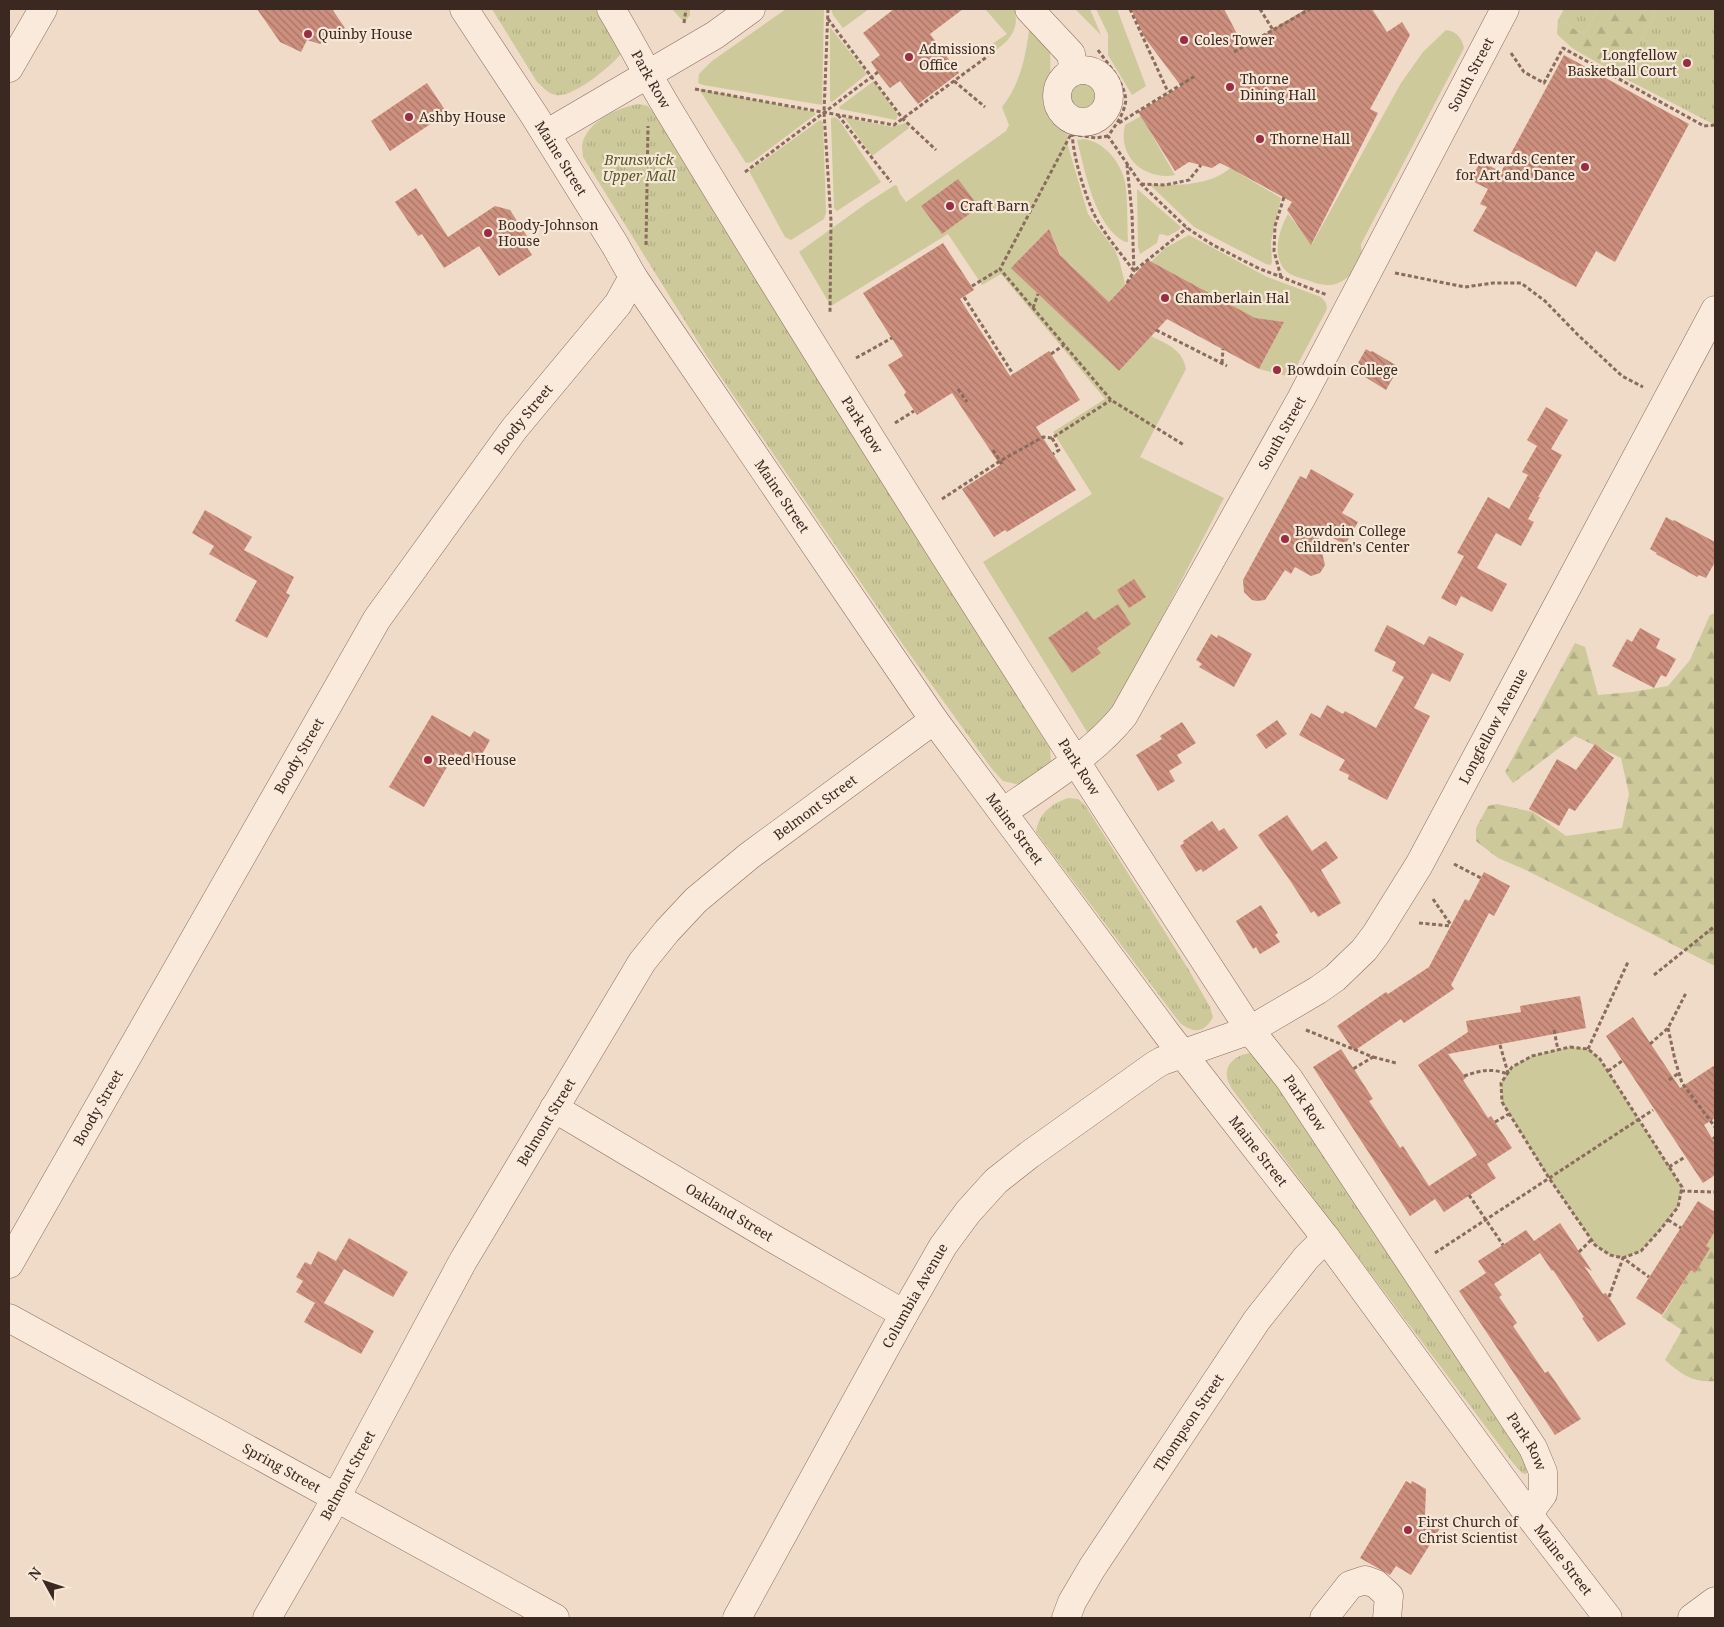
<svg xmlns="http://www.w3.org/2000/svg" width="1724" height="1627" font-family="'Noto Serif',serif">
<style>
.green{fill:#cdc99b}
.forest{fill:url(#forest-firs)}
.park{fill:url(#park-tufts)}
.building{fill:url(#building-back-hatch)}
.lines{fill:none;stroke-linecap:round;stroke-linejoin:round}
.minor-casing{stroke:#8b6c5c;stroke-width:29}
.path{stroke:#8b6c5c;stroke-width:3;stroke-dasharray:4 2.5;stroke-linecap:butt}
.minor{stroke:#f9eadb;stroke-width:28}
.poi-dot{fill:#9a2c43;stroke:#f6e7d7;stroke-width:2}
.labels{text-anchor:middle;stroke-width:4.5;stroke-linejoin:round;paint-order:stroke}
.poi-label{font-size:14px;fill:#3b2820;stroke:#f6e7d7;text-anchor:start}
.street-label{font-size:14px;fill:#3b2820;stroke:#f6e7d7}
.park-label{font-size:14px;font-style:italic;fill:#555827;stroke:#f6e7d7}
</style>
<defs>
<pattern id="forest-firs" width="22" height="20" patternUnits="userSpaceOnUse" patternTransform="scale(1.25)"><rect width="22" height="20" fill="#cdc99b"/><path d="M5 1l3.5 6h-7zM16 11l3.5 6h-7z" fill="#b1ad85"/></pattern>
<pattern id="park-tufts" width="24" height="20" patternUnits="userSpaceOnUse" patternTransform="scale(1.25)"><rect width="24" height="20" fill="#cdc99b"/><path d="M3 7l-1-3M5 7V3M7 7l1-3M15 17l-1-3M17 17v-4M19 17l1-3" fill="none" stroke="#b1ad85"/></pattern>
<pattern id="building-back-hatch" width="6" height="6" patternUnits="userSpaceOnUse" patternTransform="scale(1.25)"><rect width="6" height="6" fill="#cd8f7e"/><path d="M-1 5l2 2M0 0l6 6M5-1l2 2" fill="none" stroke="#a87567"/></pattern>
</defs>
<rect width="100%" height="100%" fill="#efdbc8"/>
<g class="green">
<polygon points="672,9 676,9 677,10 690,9 690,15 687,19 682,20"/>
<polygon points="786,9 824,9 822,105 703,85 698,83 699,74 712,61"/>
<polygon points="831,9 869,9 843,28 833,15"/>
<path d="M985,9H1014C1020,27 1011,40 996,50L992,44L1007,34Z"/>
<polygon points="1075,9 1090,9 1101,35"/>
<polygon points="1096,9 1117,9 1146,86 1132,95 1108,55 1108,34"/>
<path d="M1032,26L1050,47L1051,102C1054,115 1060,119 1070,126L1067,136L1068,146L1088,214L1115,250L1120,263L1125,284L1109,302L1068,262L1065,265L1049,229L1012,268L1119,371L1151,336C1167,344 1183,350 1186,369L1140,457L1224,498L1122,695L1105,723L1089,735L983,562L1092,494L1053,432L1105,399L1001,274L982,285L948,234L831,306L799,252L867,203L895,185L897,186L900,194L906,202L1006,131L1009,125L1002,107C1020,84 1025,59 1029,31Z"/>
<polygon points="830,27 867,74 832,102 830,101"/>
<path d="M1446,30C1456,31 1462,38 1464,48L1361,244C1361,248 1362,252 1362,256C1360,269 1342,285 1330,285C1322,285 1314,283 1307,280C1301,278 1291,276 1286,271C1271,256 1279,230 1288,214L1312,244L1401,83L1423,52Z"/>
<polygon points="874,81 898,115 896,120 840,109 839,107"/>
<circle cx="1083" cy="97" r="14"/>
<polygon points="699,89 814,112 816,114 752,162 746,163"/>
<path d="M1141,116L1175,175C1144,181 1117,156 1125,125Z"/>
<polygon points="835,117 839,120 881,182 837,211 834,208 831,123 831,118"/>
<polygon points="844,117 892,127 905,123 909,128 872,156"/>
<polygon points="820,120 823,122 826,213 824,219 791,240 785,237 749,171"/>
<path d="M1084,139C1105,142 1121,163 1125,182C1128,201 1127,222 1128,242H1125C1094,226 1085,170 1077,140Z"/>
<path d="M1230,168L1281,198L1271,242L1272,262L1271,265L1266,264L1194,227L1149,184C1174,186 1211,186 1230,168Z"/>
<polygon points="1137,189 1181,227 1179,230 1168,236 1162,234 1159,235 1157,243 1140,254 1138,247"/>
<polygon points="1189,235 1267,277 1321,297 1326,303 1327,309 1291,377 1259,369 1284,322 1246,317 1247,314 1151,262 1165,248"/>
<polygon points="1570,1047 1588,1049 1600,1059 1682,1187 1678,1207 1660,1230 1641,1251 1623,1258 1610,1255 1595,1245 1549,1178 1502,1102 1501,1083 1512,1067 1532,1056"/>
</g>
<g class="forest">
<polygon points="1598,9 1657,9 1622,77 1572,48 1557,34 1558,20 1584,34"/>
<polygon points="1715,613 1715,966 1526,870 1498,858 1476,841 1476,828 1488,806 1497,804 1533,812 1566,836 1622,828 1629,794 1621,758 1575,736 1513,783 1505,772 1575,643 1585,647 1598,695 1632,692 1668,686 1690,660 1710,615"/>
<path d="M1715,1231V1381C1693,1383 1681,1374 1665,1360L1682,1330L1662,1317L1691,1270L1694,1272L1706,1246Z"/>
</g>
<g class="park">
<path d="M492,9H601L621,54C611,66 573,98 556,95C548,94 543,87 537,82Z"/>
<polygon points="1564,9 1598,9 1584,34 1558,20"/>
<polygon points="1657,9 1715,9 1715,125 1622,77"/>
<path d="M639,104L648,106L657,117L1050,748L1051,762L1032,781L1016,784L1003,781L992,769L906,649L708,358L583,157C583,154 582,149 582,146C585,122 619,107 639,104Z"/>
<path d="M1068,798L1078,799L1085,805L1187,967L1210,1007L1213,1017C1204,1033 1195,1034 1180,1023L1036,832C1039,813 1051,804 1068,798Z"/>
<path d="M1251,1053L1259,1055L1504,1427L1522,1456L1528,1471L1526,1474L1522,1473L1513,1463L1232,1089C1230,1085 1227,1080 1227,1077C1225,1062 1239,1054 1251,1053Z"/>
</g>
<g class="building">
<polygon points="257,9 332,9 345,28 320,44 307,40 301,52 280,42"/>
<polygon points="894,9 963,9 930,34 959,73 918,104 900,81 890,88 881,77 871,62 880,55 863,33"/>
<polygon points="1131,9 1224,9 1244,47 1306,9 1372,9 1387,32 1402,22 1410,35 1370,109 1378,113 1311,245 1287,210 1292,202 1230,168 1220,163 1212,168 1189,162 1175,171 1138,112 1181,86 1145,38"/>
<polygon points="1564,55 1689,124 1615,262 1596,251 1576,287 1473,231 1487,207 1480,204 1488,189 1470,180 1481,161 1501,172"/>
<polygon points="427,83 447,113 390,151 371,121"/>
<polygon points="958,179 979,207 942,234 921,206"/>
<polygon points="416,188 448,237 495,206 510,210 530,241 528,249 532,255 499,276 479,246 444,268 422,234 418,236 395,202"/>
<polygon points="1049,229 1060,255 1109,302 1148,260 1255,318 1284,322 1259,369 1167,319 1119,371 1011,268"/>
<polygon points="943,243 974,290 960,299 1010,376 1049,351 1080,400 1036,427 1076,490 1007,532 1005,530 994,537 962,489 1000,465 952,393 917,415 904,395 906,392 888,365 903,356 863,293"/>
<polygon points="1366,349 1371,352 1372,351 1399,367 1386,390 1354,370"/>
<polygon points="1546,407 1568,420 1551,449 1562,455 1538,497 1540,497 1528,519 1534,522 1521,546 1496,533 1477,568 1507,584 1492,612 1461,596 1456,606 1441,598 1464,556 1457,553 1488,497 1509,509 1528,475 1522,472 1537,446 1527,440"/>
<polygon points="1311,469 1354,494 1342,513 1358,522 1345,545 1316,528 1325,565 1320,573 1311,576 1295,567 1291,574 1285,570 1265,600 1257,601 1252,600 1244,592 1243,580 1300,476 1306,479"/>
<polygon points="205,510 252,537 244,550 294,577 286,593 290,595 267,638 235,621 257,581 209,554 214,546 192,533"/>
<polygon points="1666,517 1673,521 1674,520 1715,542 1715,562 1706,578 1699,575 1697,577 1656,554 1657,553 1650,549"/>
<polygon points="1134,579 1146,597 1129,608 1117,590"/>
<polygon points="1118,604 1131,624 1097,648 1101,653 1072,673 1048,638 1087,611 1094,620"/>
<polygon points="1387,625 1424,645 1429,636 1464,654 1450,682 1432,673 1414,708 1430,716 1387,800 1348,779 1349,775 1339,770 1345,760 1299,735 1311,713 1320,718 1327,705 1343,714 1345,711 1376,728 1404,677 1392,671 1396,662 1374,651"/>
<polygon points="1640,628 1660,639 1656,648 1676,659 1666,677 1661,675 1654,688 1612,666 1627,639 1632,642"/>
<polygon points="1211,634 1217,638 1218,635 1252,654 1234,687 1199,667 1202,664 1196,660"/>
<polygon points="432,715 470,737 474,731 490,740 476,765 455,753 424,807 389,787"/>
<polygon points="1277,720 1287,734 1266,749 1256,735"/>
<polygon points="1182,722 1196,743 1177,755 1182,763 1169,771 1175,781 1158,791 1136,755 1162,739 1160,736"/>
<polygon points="1595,744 1614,758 1575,811 1569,808 1559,826 1529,809 1557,759 1576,770"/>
<polygon points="1287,815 1312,851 1326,841 1338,858 1321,870 1341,903 1318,917 1314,911 1311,913 1291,882 1258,835"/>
<polygon points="1212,821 1219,831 1224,828 1238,848 1203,872 1201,869 1196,872 1180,846 1184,843 1183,841"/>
<polygon points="1484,872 1510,886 1494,916 1489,913 1451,985 1454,989 1404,1023 1401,1019 1354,1051 1337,1026 1386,992 1388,994 1429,967 1465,899 1469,901"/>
<polygon points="1261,905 1278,933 1275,935 1280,942 1260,954 1256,947 1253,949 1236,921"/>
<polygon points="1580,996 1586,1028 1448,1054 1466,1078 1463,1080 1488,1118 1491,1116 1512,1148 1487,1164 1496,1178 1444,1212 1435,1199 1410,1216 1313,1067 1341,1049 1373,1099 1369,1101 1400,1148 1403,1146 1429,1186 1477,1155 1418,1065 1468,1032 1466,1021 1521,1012 1520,1006"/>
<polygon points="1633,1017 1680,1088 1715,1065 1715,1118 1704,1125 1715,1143 1715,1175 1703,1183 1606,1036"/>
<polygon points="1698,1201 1715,1212 1715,1231 1706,1246 1710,1248 1695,1273 1691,1270 1662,1315 1636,1298"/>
<polygon points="1560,1223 1592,1271 1584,1266 1603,1294 1606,1293 1626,1324 1598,1342 1582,1318 1584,1317 1553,1270 1552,1271 1540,1253 1494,1284 1502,1295 1499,1297 1517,1323 1513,1326 1545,1373 1548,1371 1581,1419 1555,1435 1459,1291 1486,1273 1478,1261 1526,1230 1534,1241"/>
<polygon points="349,1238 408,1272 393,1297 344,1269 324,1303 374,1331 361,1354 304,1322 315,1303 296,1292 303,1281 296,1277 305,1262 311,1265 318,1251 336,1261"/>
<polygon points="1406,1481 1411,1484 1412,1481 1426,1489 1425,1515 1442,1525 1411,1575 1396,1566 1390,1575 1360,1558"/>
</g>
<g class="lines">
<g class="minor-casing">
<g id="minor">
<path id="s1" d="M464,9L534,115L615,245L633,277L934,720L1167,1034L1326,1238L1528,1514L1608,1618"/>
<path id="s2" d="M611,9C631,42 648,76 668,109C856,420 1051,726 1250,1030L1289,1079L1533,1448L1543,1472V1494L1528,1514"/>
<polyline points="1029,9 1071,54 1074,71"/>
<polyline points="9,68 43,9"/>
<circle cx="1083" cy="96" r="26"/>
<polyline points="546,134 715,35 751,9"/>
<path id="s3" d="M1003,812C1042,785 1095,752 1124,715L1301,399L1505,9"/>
<path id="s4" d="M554,1108L774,1239L904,1314"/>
<path id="s5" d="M9,1264L377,619L514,429L618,304L633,277"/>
<path id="s6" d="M9,1318L555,1618"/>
<path id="s7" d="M267,1618L326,1516L463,1261L642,962L667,931L696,900L749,856L934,720"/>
<path id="s8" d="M737,1618L904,1314L943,1246L968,1212L996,1181L1029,1155L1155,1065L1162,1061L1250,1030L1318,990L1335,978L1364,950L1376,934L1419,865L1715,310"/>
<path id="s9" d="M1066,1618L1072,1602L1092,1568L1257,1320L1306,1258L1326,1238"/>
<polyline points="1324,1618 1350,1585 1365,1580 1376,1584 1389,1596 1387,1618"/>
<polyline points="1692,1618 1715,1601"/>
</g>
</g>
<g class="path">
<polyline points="828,9 824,112 831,221 830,313"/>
<polyline points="1130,9 1168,92"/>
<polyline points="1260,9 1273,30"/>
<polyline points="828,19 903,119 936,150"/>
<polyline points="684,23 686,9"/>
<path d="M1098,50C1107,63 1130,89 1125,105C1122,117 1115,126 1108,136L1141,184L1187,228L1213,245L1258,268L1327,295"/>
<polyline points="1234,52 1310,9"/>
<polyline points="1511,53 1524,72 1544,83 1563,48 1704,126 1715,125"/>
<polyline points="954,81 985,107"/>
<polyline points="695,89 894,125 988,56"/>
<polyline points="838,115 891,182"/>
<path d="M1072,120C1070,147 1082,185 1092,210C1102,232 1120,252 1134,271L1187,228"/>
<polyline points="1119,123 1195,76"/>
<polyline points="1108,136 1096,138 1071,134 1000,269 1111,400 1184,445"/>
<polyline points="745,172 878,72"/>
<polyline points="1141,184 1165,185 1189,180 1201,165"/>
<polyline points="646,245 648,126"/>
<polyline points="1395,273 1465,287 1493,283 1521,283 1545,301 1578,335 1622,376 1643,387"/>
<polyline points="1281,277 1274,251 1275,226 1284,197"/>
<polyline points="1127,283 1134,271 1132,214 1127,165"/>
<polyline points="972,286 1000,269"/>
<polyline points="964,297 1013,374"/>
<polyline points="1033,308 1038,294"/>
<polyline points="1156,330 1227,366"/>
<polyline points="1051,354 1064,345"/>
<polyline points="856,358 892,338"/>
<polyline points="1222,363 1223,349"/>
<polyline points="958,389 967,402"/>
<polyline points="895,423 914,411"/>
<polyline points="1052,438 1059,450 1053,454"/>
<polyline points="993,450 1002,464"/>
<polyline points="942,499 1000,461 1043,437 1052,438 1111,400"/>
<polyline points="1454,864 1481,878"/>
<polyline points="1433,899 1451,925"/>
<polyline points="1419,923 1451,926"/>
<polyline points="1654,975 1715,926"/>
<polyline points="1668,1028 1675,1060 1682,1083 1715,1127"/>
<polyline points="1306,1030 1373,1057 1353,1069"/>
<polyline points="1554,1030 1558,1050"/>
<polyline points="1650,1044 1668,1028 1686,993"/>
<polyline points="1500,1045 1508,1073"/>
<polygon points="1570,1047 1588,1049 1600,1059 1682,1187 1678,1207 1660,1230 1641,1251 1623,1258 1610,1255 1595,1245 1549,1178 1502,1102 1501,1083 1512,1067 1532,1056"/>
<polyline points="1588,1049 1628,962"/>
<polyline points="1373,1057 1396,1063"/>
<polyline points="1608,1071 1622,1061"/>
<path d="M1464,1076C1482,1070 1490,1068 1508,1074"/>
<polyline points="1669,1080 1679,1073"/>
<polyline points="1495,1122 1509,1114"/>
<polyline points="1713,1139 1715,1137"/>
<polyline points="1669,1167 1685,1157"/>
<polyline points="1681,1191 1715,1192"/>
<polyline points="1469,1195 1503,1245"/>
<polyline points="1668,1220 1681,1228"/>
<polyline points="1579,1252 1591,1240"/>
<polyline points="1435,1253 1653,1110"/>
<polyline points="1609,1297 1623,1258 1649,1277"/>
</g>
<use href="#minor" class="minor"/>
</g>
<g class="poi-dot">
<circle cx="308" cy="34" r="5"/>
<circle cx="1184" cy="40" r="5"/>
<circle cx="909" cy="57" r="5"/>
<circle cx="1687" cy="63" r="5"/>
<circle cx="1230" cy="87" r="5"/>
<circle cx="409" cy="117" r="5"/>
<circle cx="1260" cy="139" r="5"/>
<circle cx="1585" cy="167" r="5"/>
<circle cx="950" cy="206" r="5"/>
<circle cx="488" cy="233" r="5"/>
<circle cx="1165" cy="298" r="5"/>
<circle cx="1277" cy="370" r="5"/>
<circle cx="1285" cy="539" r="5"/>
<circle cx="428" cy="760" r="5"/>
<circle cx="1408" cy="1530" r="5"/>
</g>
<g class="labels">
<g class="poi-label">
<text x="318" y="39">Quinby House</text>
<text x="1194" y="45">Coles Tower</text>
<text x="919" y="54">Admissions<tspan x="919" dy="16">Office</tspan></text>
<text x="1677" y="60" text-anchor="end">Longfellow<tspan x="1677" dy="16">Basketball Court</tspan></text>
<text x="1240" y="84">Thorne<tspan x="1240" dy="16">Dining Hall</tspan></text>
<text x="419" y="122">Ashby House</text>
<text x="1270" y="144">Thorne Hall</text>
<text x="1575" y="164" text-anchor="end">Edwards Center<tspan x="1575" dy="16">for Art and Dance</tspan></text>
<text x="960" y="211">Craft Barn</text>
<text x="498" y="230">Boody-Johnson<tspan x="498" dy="16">House</tspan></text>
<text x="1175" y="303">Chamberlain Hal</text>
<text x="1287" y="375">Bowdoin College</text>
<text x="1295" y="536">Bowdoin College<tspan x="1295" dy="16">Children's Center</tspan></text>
<text x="438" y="765">Reed House</text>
<text x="1418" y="1527">First Church of<tspan x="1418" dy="16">Christ Scientist</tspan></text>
</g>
<g class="street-label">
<text dy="5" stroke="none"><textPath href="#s3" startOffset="884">South Street</textPath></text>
<text dy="5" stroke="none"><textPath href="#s2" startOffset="81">Park Row</textPath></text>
<text dy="5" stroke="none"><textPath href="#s1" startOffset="178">Maine Street</textPath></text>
<text dy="5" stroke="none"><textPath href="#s5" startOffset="990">Boody Street</textPath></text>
<text dy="5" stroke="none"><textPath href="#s2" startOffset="486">Park Row</textPath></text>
<text dy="5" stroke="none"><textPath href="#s3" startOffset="479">South Street</textPath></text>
<text dy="5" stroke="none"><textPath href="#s1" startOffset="582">Maine Street</textPath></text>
<text dy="5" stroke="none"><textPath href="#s8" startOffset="1206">Longfellow Avenue</textPath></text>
<text dy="5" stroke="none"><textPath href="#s5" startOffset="585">Boody Street</textPath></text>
<text dy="5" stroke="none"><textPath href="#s2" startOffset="891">Park Row</textPath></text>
<text dy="5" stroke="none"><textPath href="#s7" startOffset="989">Belmont Street</textPath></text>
<text dy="5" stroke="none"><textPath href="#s1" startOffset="988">Maine Street</textPath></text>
<text dy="5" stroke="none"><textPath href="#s2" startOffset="1296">Park Row</textPath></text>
<text dy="5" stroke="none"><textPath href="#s5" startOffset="180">Boody Street</textPath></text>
<text dy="5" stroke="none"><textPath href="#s7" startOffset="569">Belmont Street</textPath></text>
<text dy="5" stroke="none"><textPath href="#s1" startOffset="1392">Maine Street</textPath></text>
<text dy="5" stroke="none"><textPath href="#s4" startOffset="204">Oakland Street</textPath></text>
<text dy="5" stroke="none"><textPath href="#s8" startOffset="368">Columbia Avenue</textPath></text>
<text dy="5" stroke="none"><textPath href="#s9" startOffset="231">Thompson Street</textPath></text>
<text dy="5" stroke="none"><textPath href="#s2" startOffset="1701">Park Row</textPath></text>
<text dy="5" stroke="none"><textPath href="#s6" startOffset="311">Spring Street</textPath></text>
<text dy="5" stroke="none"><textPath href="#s7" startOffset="164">Belmont Street</textPath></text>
<text dy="5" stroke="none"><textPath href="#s1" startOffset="1902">Maine Street</textPath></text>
</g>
<g class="park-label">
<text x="639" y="165">Brunswick<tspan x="639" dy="16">Upper Mall</tspan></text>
</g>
</g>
<rect width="1724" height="1627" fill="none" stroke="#3b2820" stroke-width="20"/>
<g transform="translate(45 1582) rotate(310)" stroke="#f6e7d7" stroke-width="4" paint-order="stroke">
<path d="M0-4L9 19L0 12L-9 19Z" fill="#3b2820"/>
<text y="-8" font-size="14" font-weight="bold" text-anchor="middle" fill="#3b2820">N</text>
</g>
</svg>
